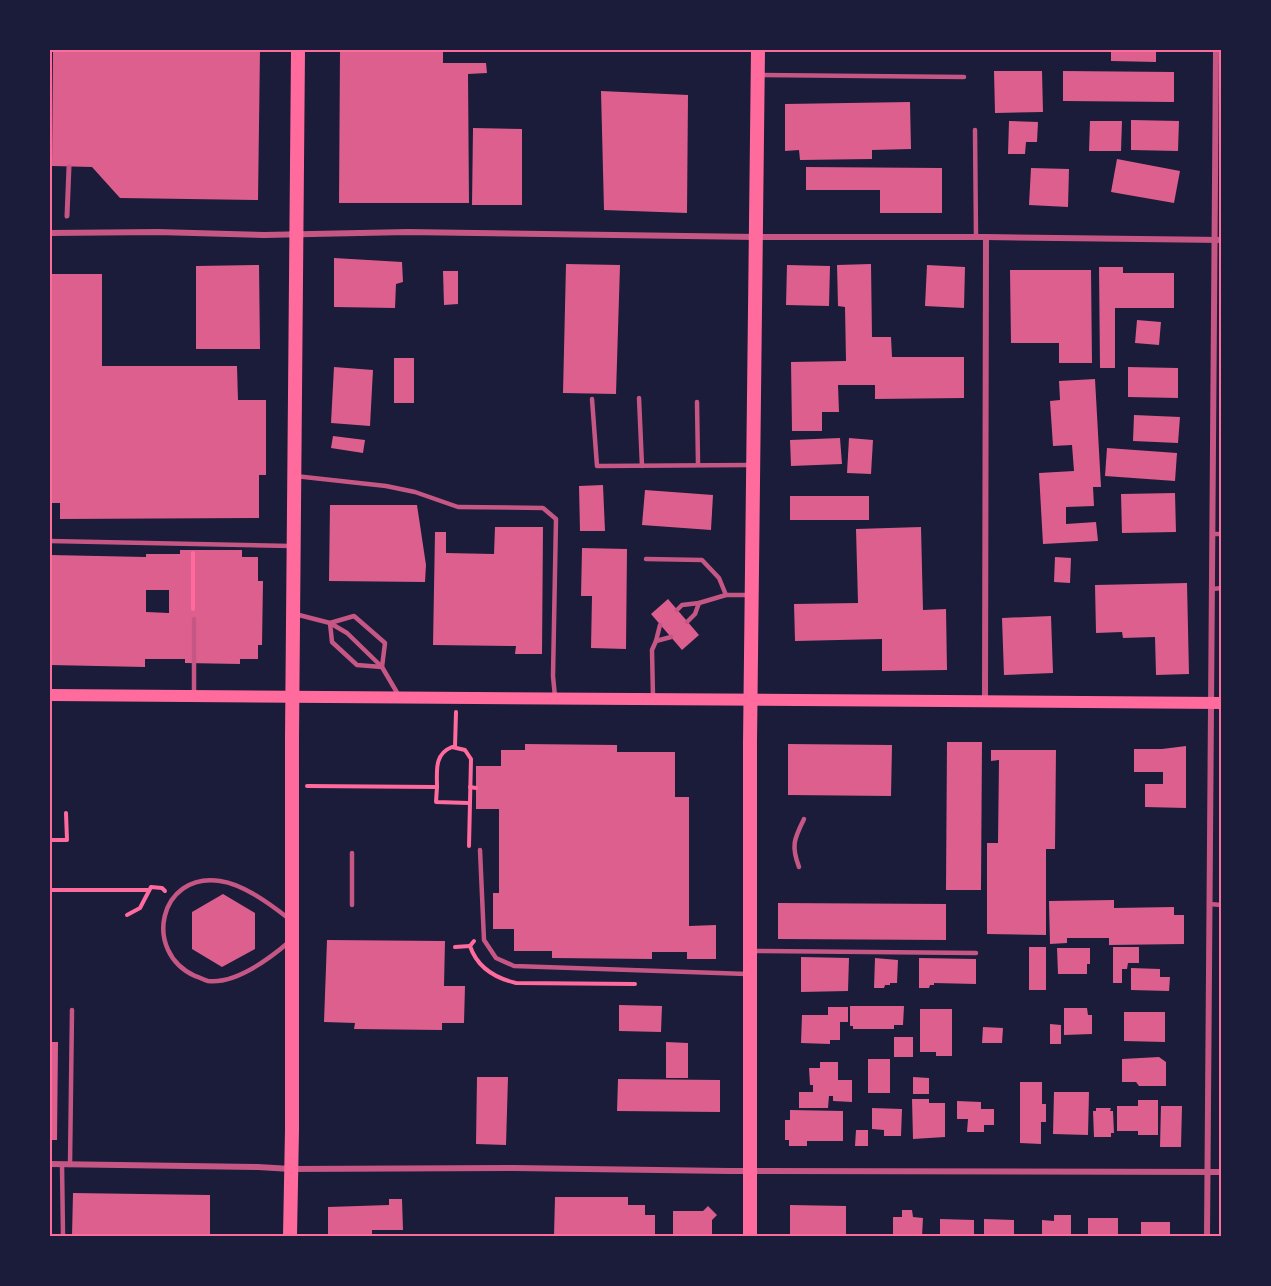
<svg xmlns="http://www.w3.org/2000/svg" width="1271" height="1286" font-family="Manrope,sans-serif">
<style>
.building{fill:#dd5f8e;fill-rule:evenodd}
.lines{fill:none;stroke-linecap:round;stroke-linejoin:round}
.path{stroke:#ff6b9d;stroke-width:4}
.service{stroke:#c65784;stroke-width:4.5}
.pedestrian{stroke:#c65784;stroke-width:5}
.minor{stroke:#c65784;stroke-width:6}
.secondary{stroke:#ff6b9d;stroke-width:12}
.primary{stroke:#ff6b9d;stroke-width:14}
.neatline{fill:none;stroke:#ff6b9d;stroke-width:2}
</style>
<rect width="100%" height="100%" fill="#1b1b3a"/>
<g class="building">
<polygon points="53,50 260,50 258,200 120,198 92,167 52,166"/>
<polygon points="340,50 443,50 443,63 486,63 487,73 468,74 469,203 339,203"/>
<polygon points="1111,50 1156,50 1156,62 1111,61"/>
<polygon points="994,71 1042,71 1043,112 995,113"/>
<polygon points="1063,71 1174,72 1174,102 1063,101"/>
<polygon points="601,91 688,95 687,213 604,210"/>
<polygon points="910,102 911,149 872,150 872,159 800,160 799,150 785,151 785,104"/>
<polygon points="1131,120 1179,121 1178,151 1131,150"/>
<polygon points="1009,121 1038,122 1037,142 1026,142 1025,154 1008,154"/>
<polygon points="1090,121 1122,121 1121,151 1089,151"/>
<polygon points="473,128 522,129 522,205 472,205"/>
<polygon points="1117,159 1180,171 1174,203 1111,192"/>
<polygon points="806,167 942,168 942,213 880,213 880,190 806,190"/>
<polygon points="1031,168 1069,169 1068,207 1029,205"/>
<polygon points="334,258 402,262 403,282 396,284 395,308 334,307"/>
<polygon points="566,264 620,265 616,394 563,393"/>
<polygon points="871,264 872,337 891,337 892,357 964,357 964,398 875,399 875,385 838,385 839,412 822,412 822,431 792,431 791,362 846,361 845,307 838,306 837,265"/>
<polygon points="259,265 260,349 196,349 196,266"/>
<polygon points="787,265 830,266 829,306 786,305"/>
<polygon points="927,265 965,267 964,308 925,306"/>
<polygon points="1099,267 1123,267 1123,273 1174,273 1174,308 1115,308 1115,368 1100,368"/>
<polygon points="1010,270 1091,270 1092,363 1059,363 1059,343 1011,343"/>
<polygon points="443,271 458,271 458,304 444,305"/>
<polygon points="50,274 102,274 102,366 237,366 238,400 266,400 266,475 259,475 259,518 60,519 60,503 50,503"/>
<polygon points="1137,320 1161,322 1159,345 1135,343"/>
<rect x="394" y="358" width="20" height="45"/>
<polygon points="334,367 373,370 370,426 331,423"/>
<polygon points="1128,367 1178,368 1178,398 1128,397"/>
<polygon points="1095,379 1101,487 1093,487 1094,506 1066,507 1066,524 1096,522 1098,541 1043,544 1039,473 1074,471 1072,445 1053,446 1050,401 1060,400 1059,381"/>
<polygon points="1134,415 1180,417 1178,443 1133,441"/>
<polygon points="333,436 365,440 363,453 331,448"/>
<polygon points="840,438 842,464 791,466 790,440"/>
<polygon points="849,438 873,440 871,474 847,473"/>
<polygon points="1107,448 1177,453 1175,481 1105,476"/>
<polygon points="603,485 605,531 580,531 579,486"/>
<polygon points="645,490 713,495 711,530 642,525"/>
<polygon points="1175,493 1176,532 1122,533 1121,494"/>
<rect x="790" y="496" width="79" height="24"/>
<polygon points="330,505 417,505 426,565 425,582 329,581"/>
<polygon points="495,527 543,527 542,654 515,654 516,646 433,645 435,532 446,532 446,553 494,554"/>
<polygon points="921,527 923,610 946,609 947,670 882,671 882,639 795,641 794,604 858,603 856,529"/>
<polygon points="582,548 627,549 626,649 591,648 592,596 581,596"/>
<path d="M180,550H242V557H258V581H263L262,645H258V659H240V664L185,663V659H145V667L50,665V555L146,557V554H180ZM146,590H169V613L146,612Z"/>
<polygon points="1055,557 1071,558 1070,583 1054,582"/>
<polygon points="1187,583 1189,674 1156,675 1155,637 1123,638 1122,632 1096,633 1095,585"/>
<polygon points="668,599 699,635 682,650 651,614"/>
<polygon points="1051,616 1053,673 1004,675 1002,618"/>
<polygon points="947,742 982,742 981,890 946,890"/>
<polygon points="525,744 617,745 617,752 675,752 675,797 689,797 689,926 716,925 716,959 687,959 687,952 652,952 652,959 552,958 552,951 514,951 514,929 493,929 493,893 499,893 499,809 476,809 476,766 501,766 501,750 525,750"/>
<polygon points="788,744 892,745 891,796 788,795"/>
<polygon points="1186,746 1186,808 1145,807 1145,784 1163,784 1163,772 1134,772 1134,749 1162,749"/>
<polygon points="991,750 1056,750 1055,849 1046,849 1046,935 987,934 987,843 998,843 999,760 991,761"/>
<polygon points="223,894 255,913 255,949 222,967 192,949 192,912"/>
<polygon points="1114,900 1114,908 1174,907 1174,915 1184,915 1184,944 1109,945 1109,938 1067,938 1067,943 1050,944 1049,901"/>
<polygon points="778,903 946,904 946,940 778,939"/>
<polygon points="327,940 445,941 444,986 465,986 464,1023 442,1023 442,1030 354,1029 355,1023 324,1022"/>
<rect x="1029" y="947" width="17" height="43"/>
<polygon points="1113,947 1139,947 1139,963 1128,963 1127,969 1122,969 1122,983 1113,983"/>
<polygon points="1057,948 1090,948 1090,964 1087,964 1087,974 1058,974"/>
<polygon points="801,957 849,958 848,991 801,992"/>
<polygon points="875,958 898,960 897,983 890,983 890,985 885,985 884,988 874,988"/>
<polygon points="919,958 976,959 976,984 934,983 934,985 930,985 929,988 919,988"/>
<polygon points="1131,968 1160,969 1160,977 1170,977 1169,991 1131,990"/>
<polygon points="619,1005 662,1006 661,1032 619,1031"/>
<polygon points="850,1006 904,1006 903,1025 894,1025 894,1029 853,1029 853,1026 850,1026"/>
<polygon points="828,1007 848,1007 848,1022 840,1022 840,1040 830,1040 830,1044 801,1043 802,1015 828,1015"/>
<polygon points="1064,1008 1087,1008 1088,1015 1092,1015 1092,1034 1064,1035"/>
<polygon points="920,1009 952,1009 952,1056 936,1056 936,1052 920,1052"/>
<polygon points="1124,1012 1165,1012 1165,1042 1124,1041"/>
<polygon points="1050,1024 1061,1025 1061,1044 1050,1044"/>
<polygon points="983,1027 1003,1028 1002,1043 982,1043"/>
<rect x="894" y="1037" width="19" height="20"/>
<polygon points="50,1042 58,1042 57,1140 50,1140"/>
<polygon points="666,1042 688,1043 688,1078 666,1078"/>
<polygon points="1159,1057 1166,1062 1166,1086 1139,1086 1136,1082 1122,1082 1122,1059"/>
<rect x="868" y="1059" width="22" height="34"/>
<polygon points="820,1062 838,1062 838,1080 852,1080 852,1102 833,1101 833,1096 829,1096 828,1108 799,1108 799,1092 813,1092 813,1085 810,1085 809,1068 820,1068"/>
<polygon points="477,1077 508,1077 506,1145 476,1144"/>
<polygon points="913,1077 929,1078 929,1094 913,1094"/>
<polygon points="618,1079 720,1080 720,1112 617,1111"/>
<polygon points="1020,1082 1042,1082 1042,1104 1046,1104 1046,1122 1041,1122 1041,1144 1020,1143"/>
<polygon points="1054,1092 1089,1092 1088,1135 1053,1134"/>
<polygon points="912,1099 929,1099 929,1103 945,1103 945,1137 913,1139"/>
<polygon points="1138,1100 1158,1100 1158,1135 1138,1135 1138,1131 1117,1131 1117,1106 1138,1106"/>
<polygon points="957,1101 981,1102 981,1109 994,1109 994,1125 984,1125 984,1132 967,1132 968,1119 957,1119"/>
<polygon points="1161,1106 1182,1106 1181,1147 1160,1147"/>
<polygon points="872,1108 902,1109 901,1136 884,1136 884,1130 872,1129"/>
<polygon points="1096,1108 1111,1108 1110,1111 1113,1111 1114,1133 1111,1133 1111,1137 1094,1137 1093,1111 1096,1111"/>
<polygon points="790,1110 843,1111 843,1141 807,1141 807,1146 789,1146 789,1140 785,1140 785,1120 790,1120"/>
<polygon points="856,1130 868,1130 868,1146 855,1146"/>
<polygon points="73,1193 210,1195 210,1236 72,1236"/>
<polygon points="555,1197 628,1197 628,1205 645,1205 645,1215 655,1215 655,1236 554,1236"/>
<polygon points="389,1199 402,1199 403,1230 372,1230 372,1236 328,1236 328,1207 389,1205"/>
<polygon points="790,1205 846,1206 846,1236 790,1236"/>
<polygon points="708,1206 717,1215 712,1220 712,1236 673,1236 673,1211 703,1211"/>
<polygon points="902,1210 912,1210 913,1217 923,1218 922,1236 893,1236 893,1217 902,1217"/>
<polygon points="1054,1215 1071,1215 1071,1236 1042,1236 1042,1220 1054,1221"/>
<rect x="1088" y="1218" width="30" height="18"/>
<polygon points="940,1219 974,1220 974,1236 940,1236"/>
<polygon points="984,1219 1014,1220 1014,1236 984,1236"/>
<rect x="1141" y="1222" width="29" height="14"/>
</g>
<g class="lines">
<g class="path">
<polyline points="193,553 193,609"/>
<polyline points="455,747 456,712"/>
<polyline points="307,786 437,787 436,802 469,803"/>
<path d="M437,787C437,771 434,754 452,747L465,750L471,759L469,846"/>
<polyline points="470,787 476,788"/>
<polyline points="50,840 67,840 66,813"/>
<polyline points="50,890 148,890"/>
<polyline points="127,915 140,908 151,887 162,888 165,891"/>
<path d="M474,941L470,946C477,967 495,978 516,983L635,984"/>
<polyline points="455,947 470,946"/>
</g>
<g class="service">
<polyline points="761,75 964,77"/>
<polyline points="975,130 976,237"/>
<polyline points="639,398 642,466"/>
<polyline points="592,399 597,466 751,465"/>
<polyline points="697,402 698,464"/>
<polyline points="295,476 386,486 415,492 458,507 543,508 556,519 553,676 555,697"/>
<polyline points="1212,534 1222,534"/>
<polyline points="50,541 291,546"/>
<polyline points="646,559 702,560 719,578 726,595"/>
<polyline points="1212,589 1222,588"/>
<polyline points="677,610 682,605 699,603"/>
<polyline points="295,614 330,623 347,633 382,667 399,696"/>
<polygon points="354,616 385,643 382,667 357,665 332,642 330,623"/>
<polyline points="687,622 695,614 699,603 726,595 751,595"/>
<polyline points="656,641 660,625"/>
<polyline points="194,694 194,619"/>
<polyline points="653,697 652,650 656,641 671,637"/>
<polyline points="480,850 484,940 496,958 514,966 747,974"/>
<polyline points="352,853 352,905"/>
<path d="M799,867C791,846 794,839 804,819"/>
<polyline points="1209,904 1222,905"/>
<path d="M288,918C270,904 243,884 220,881C159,872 142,952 195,976C199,977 204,980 208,981C236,984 269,959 289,942"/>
<polyline points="753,951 976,953"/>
<polyline points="62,1164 63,1236"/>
<polyline points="70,1165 72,1010"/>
</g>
<polyline class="pedestrian" points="67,216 69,167"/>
<g class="minor">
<polyline points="50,233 158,232 264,235 408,232 757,237 986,237 1222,240"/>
<polyline points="985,700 986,237"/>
<polyline points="50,1164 258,1167 291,1169 514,1168 729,1171 1222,1172"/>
<polyline points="1207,1236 1216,50"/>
</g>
<polyline class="secondary" points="50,695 1222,703"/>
<g class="primary">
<polyline points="290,1236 292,1130 292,738 298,50"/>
<polyline points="750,1236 750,742 758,50"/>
</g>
</g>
<rect width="1271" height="1286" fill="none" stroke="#1b1b3a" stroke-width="102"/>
<rect x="51" y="51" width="1169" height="1184" class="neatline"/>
</svg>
